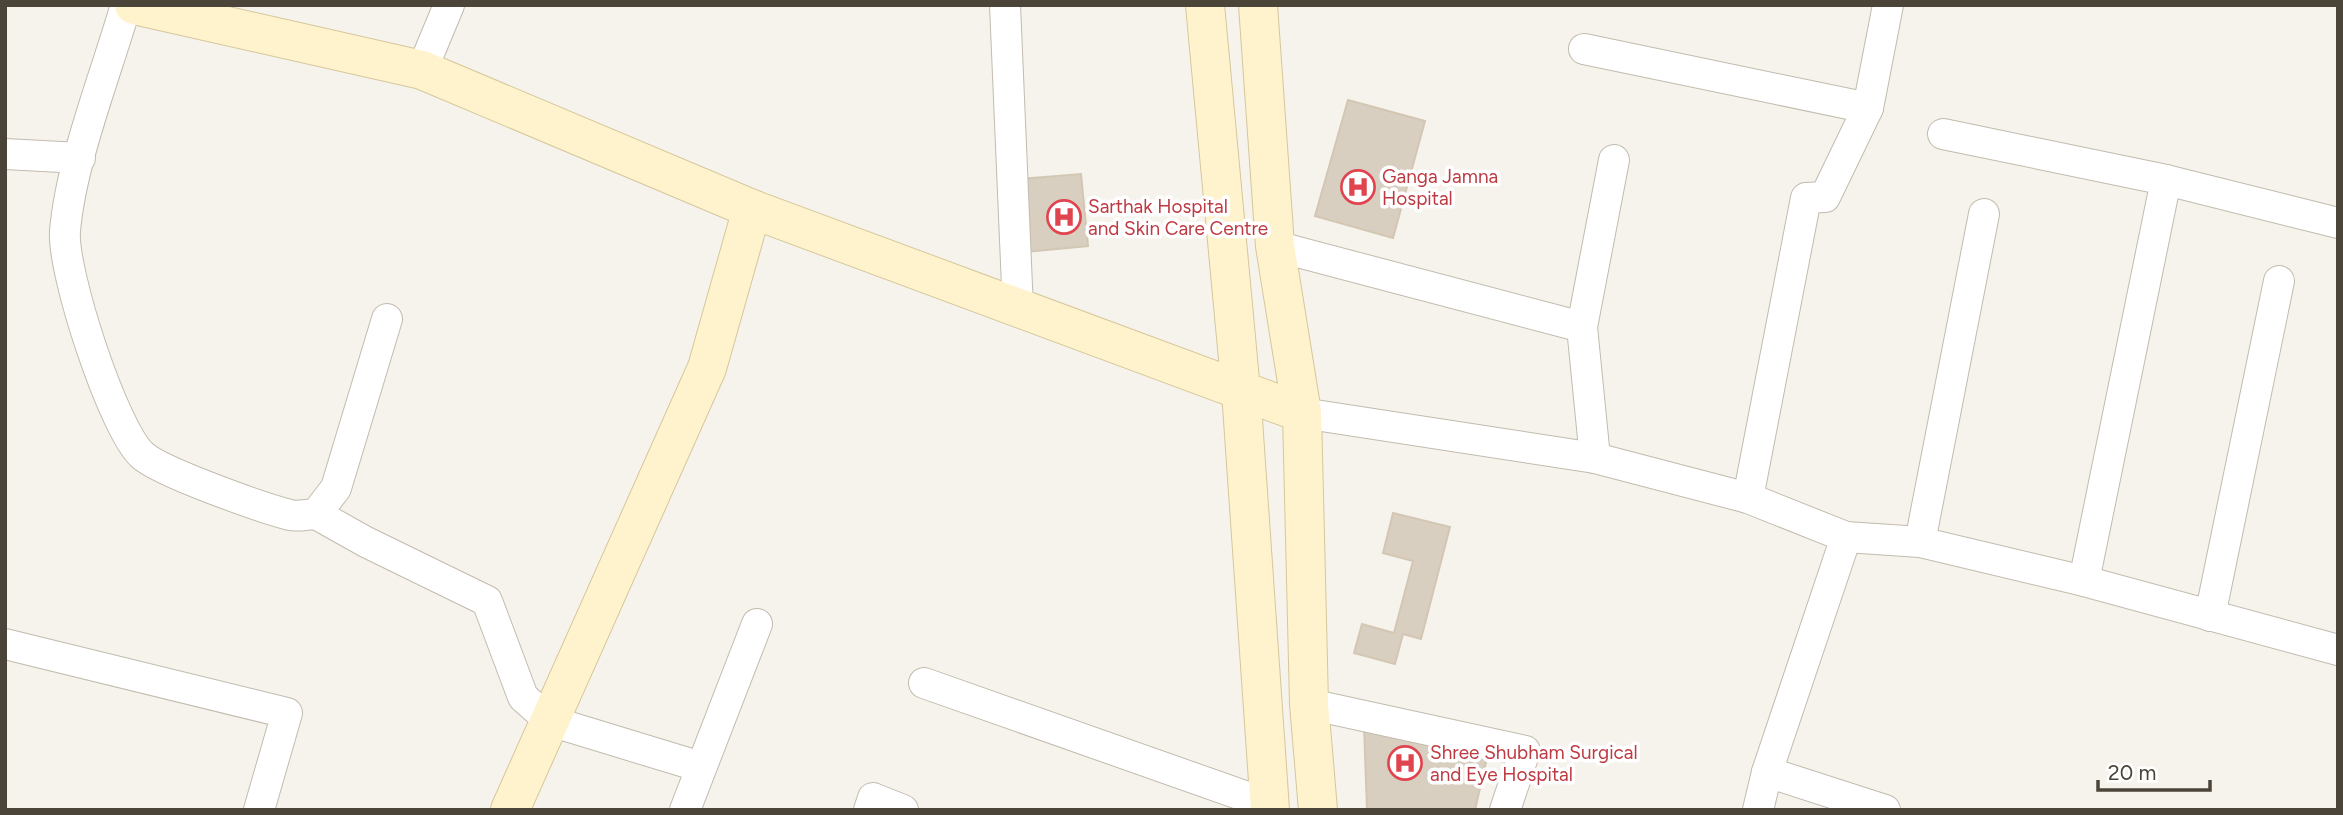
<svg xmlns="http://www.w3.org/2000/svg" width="2343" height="815" font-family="Figtree,sans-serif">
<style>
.building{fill:#d8cfc1;stroke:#d3c7b4;stroke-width:2}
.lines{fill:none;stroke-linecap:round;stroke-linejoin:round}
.street-casing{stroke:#c2bbae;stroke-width:32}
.secondary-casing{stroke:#d6c79b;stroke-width:40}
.street{stroke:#fff;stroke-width:30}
.secondary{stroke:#fff3cd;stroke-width:38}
.labels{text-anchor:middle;stroke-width:7;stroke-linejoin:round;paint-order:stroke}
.health-label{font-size:19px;fill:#be3a42;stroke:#fff;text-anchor:start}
</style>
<rect width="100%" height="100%" fill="#f6f3ec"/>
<g class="building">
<polygon points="1348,100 1425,121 1393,238 1315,216"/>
<polygon points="1081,174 1088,246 1026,252 1020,179"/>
<polygon points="1393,513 1450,527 1421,639 1403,634 1395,664 1354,653 1362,624 1394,633 1413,561 1383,553"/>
<polygon points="1364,726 1488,754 1475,810 1367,810"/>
</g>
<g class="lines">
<g class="street-casing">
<g id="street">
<path d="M126,5C106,74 71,161 65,231C62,272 113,428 142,455C160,472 263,508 290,515C298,517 308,514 316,514L336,488L387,319"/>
<polyline points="1005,5 1018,310"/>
<polyline points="1584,49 1868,108 1888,5"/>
<polyline points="422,70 449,5"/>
<polyline points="1943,134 2166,180 2338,223"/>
<polyline points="5,154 80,158"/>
<polyline points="1275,246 1582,327"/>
<polyline points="1302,413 1595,458 1748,498 1846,537 1920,542 2084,581 2338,650"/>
<polyline points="1595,458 1582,327 1614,160"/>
<polyline points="1748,498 1806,198 1825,197 1868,108"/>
<polyline points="316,514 366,542 487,601 523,697 550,721 701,767"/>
<polyline points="1920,542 1984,214"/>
<polyline points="2084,581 2166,180"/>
<polyline points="2210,616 2279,281"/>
<polyline points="5,644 287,713 259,810"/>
<polyline points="924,683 1270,805"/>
<polyline points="1309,704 1525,751 1505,810"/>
<polyline points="1767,772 1885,810"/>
<polyline points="685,810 757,624"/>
<polyline points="869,810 873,798 903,810"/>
<polyline points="1758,810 1767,772 1846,537"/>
</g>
</g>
<g class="secondary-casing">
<g id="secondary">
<polyline points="134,5 422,70 752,209 1302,413"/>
<polyline points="1205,5 1241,391 1270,810"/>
<polyline points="1258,5 1275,246 1302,413 1309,704 1318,810"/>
<polyline points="510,810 707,368 752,209"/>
</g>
</g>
<use href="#street" class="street"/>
<use href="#secondary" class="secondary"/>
</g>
<defs>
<g id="hospital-ring" transform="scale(1.75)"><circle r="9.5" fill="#fff" stroke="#e0444e" stroke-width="1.5"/><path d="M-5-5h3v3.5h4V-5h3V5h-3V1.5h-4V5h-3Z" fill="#e0444e"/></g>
</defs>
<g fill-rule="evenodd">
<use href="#hospital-ring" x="1358" y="187"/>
<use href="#hospital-ring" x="1064" y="217"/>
<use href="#hospital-ring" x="1405" y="763"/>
</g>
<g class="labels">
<g class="health-label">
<text x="1382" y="183">Ganga Jamna<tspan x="1382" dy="22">Hospital</tspan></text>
<text x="1088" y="213">Sarthak Hospital<tspan x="1088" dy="22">and Skin Care Centre</tspan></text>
<text x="1430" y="759">Shree Shubham Surgical<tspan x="1430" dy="22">and Eye Hospital</tspan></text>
</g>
</g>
<rect width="2343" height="815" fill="none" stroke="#4b4439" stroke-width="14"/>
<path d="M2098 780v10h112v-10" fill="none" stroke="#4b4439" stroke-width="3.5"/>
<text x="2108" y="780" font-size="21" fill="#4b4439" stroke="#ffffff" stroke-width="5" paint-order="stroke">20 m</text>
</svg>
